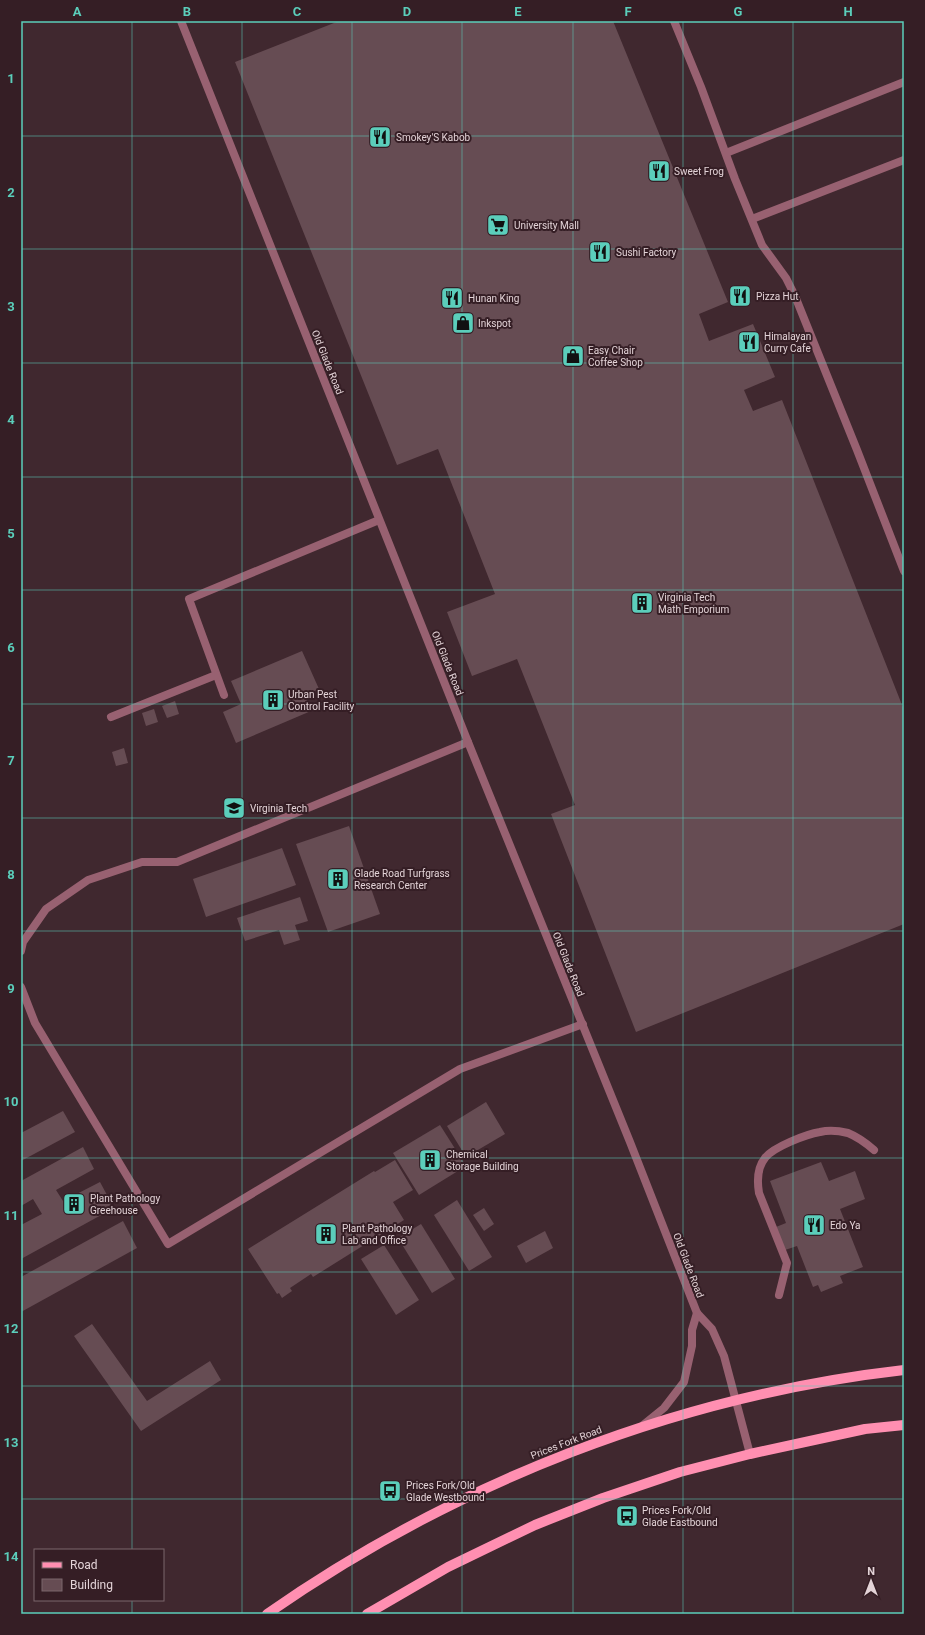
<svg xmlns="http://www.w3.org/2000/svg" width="925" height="1635" font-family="Roboto,sans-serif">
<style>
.building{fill:#664c53}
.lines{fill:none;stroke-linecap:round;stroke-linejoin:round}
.service{stroke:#986171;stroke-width:8}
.tertiary{stroke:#986171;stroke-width:8}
.primary{stroke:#ff8fb1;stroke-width:10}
.grid{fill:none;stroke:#5bcebb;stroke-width:1;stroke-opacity:0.55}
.labels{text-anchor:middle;stroke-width:4;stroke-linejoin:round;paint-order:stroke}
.poi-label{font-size:10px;fill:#e3d3d7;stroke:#351e25;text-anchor:start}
.street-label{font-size:10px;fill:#e3d3d7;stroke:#351e25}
.neatline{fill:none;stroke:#5bcebb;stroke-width:1.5}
.grid-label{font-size:13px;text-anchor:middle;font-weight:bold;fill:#5bcebb}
</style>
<rect width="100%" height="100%" fill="#40282f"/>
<g class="building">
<polygon points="339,21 613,21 728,302 699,314 709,341 753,324 775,377 744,390 753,411 782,400 904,710 904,924 636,1032 551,814 575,805 517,659 472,676 447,612 495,594 438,449 397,465 235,62"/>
<polygon points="302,651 319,689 305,695 311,711 236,743 223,712 241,704 231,681"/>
<polygon points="175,701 179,714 167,718 162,706"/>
<polygon points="154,709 158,722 146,726 142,713"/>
<polygon points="124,748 128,763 116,766 112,752"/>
<polygon points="349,826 380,914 328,932 296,844"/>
<polygon points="282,848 296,885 206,917 193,879"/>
<polygon points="300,897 308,921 295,925 300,940 284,945 279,930 245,941 237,918"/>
<polygon points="486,1102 505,1134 466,1157 447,1126"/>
<polygon points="63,1111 75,1132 21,1161 21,1133"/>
<polygon points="440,1125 466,1166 419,1195 393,1153"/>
<polygon points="83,1147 94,1169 56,1190 63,1201 100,1182 114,1208 21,1259 21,1225 42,1214 33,1199 21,1206 21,1181"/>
<polygon points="395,1160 413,1190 393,1202 404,1220 313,1277 311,1274 290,1288 292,1291 282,1298 279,1293 277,1294 248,1249 374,1171 375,1172"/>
<polygon points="821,1162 829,1181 855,1171 865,1199 840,1209 863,1267 840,1276 843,1283 821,1292 818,1285 813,1287 797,1246 785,1250 776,1227 786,1223 770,1181"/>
<polygon points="457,1200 492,1257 469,1271 434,1215"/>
<polygon points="484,1208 494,1224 484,1231 473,1215"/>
<polygon points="123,1221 137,1248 21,1312 21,1277"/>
<polygon points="421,1224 455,1279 432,1293 398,1238"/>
<polygon points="545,1231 553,1248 526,1263 517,1246"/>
<polygon points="384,1245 419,1300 396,1315 361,1259"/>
<polygon points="92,1324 147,1401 210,1361 221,1380 141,1431 74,1336"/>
</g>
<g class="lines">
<g class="service">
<polyline points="674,21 701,87 735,179 762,245 786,278 795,296 857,450 904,571"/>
<polyline points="726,153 904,82"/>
<polyline points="752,219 904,160"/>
<polyline points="224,695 189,599 379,520"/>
<polyline points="111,717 216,675"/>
<polyline points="21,951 23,942 46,909 88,880 142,862 177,862 468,742"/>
<polyline points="21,987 35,1023 168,1244 460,1069 583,1024"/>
<path d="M779,1295L787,1263L759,1193C757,1181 757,1168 765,1158C773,1147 807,1134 820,1132C828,1130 840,1131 848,1133C858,1137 866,1143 874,1150"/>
</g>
<g class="tertiary">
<polyline points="181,21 468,742 630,1142 697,1313 712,1329 724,1356 750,1454"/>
<polyline points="643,1425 664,1408 684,1382 692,1346 692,1330 697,1313"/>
</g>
<g class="primary">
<path d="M267,1614C455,1483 675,1396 904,1370"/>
<polyline points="367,1614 448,1567 535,1525 603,1498 680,1472 750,1454 865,1429 904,1425"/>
</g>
</g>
<path class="grid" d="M132,21V1550M242,21V1614M352,21V1614M462,21V1614M573,21V1614M683,21V1614M793,21V1614M21,136H904M21,249H904M21,363H904M21,477H904M21,590H904M21,704H904M21,818H904M21,931H904M21,1045H904M21,1158H904M21,1272H904M21,1386H904M21,1499H904M132,1600V1614"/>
<defs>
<g id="restaurant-square" transform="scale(1.15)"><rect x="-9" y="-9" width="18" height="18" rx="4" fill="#5bcebb" stroke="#351e25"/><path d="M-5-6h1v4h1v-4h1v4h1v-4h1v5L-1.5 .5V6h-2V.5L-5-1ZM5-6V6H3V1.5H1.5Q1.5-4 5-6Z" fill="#111"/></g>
<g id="supermarket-square" transform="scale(1.15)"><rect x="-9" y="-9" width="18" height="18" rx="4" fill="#5bcebb" stroke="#351e25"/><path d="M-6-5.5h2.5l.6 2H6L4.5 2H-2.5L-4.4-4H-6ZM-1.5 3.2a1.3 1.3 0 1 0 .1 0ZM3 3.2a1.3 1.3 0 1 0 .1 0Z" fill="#111"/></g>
<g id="shop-square" transform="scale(1.15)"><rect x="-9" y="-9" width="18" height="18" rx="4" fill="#5bcebb" stroke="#351e25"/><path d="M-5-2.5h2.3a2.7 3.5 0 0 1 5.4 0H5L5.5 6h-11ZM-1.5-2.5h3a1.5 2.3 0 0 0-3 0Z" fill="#111"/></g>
<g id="building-square" transform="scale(1.15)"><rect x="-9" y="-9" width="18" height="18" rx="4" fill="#5bcebb" stroke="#351e25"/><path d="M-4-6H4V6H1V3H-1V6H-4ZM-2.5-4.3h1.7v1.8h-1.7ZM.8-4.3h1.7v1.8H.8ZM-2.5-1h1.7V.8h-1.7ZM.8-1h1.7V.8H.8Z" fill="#111"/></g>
<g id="university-square" transform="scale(1.15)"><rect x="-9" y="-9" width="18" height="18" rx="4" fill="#5bcebb" stroke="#351e25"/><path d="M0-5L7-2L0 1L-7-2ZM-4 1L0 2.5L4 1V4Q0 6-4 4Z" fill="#111"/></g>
<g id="bus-square" transform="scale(1.15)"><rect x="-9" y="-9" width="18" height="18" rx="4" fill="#5bcebb" stroke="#351e25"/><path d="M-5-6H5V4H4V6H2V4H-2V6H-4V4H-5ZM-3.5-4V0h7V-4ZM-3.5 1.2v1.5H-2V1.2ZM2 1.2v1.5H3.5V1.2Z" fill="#111"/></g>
</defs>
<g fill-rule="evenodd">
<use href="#restaurant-square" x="380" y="137"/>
<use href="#restaurant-square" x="659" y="171"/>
<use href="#supermarket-square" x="498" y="225"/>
<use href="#restaurant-square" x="600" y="252"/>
<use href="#restaurant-square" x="740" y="296"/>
<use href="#restaurant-square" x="452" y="298"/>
<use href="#shop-square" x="463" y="323"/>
<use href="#restaurant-square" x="749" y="342"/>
<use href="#shop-square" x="573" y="356"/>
<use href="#building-square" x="642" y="603"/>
<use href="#building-square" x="273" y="700"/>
<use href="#university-square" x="234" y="808"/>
<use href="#building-square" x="338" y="879"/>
<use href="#building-square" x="430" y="1160"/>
<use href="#building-square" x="74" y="1204"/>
<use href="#restaurant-square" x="814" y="1225"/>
<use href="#building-square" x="326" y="1234"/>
<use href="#bus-square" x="390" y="1491"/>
<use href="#bus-square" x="627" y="1516"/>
</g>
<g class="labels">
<g class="poi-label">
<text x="396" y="141">Smokey'S Kabob</text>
<text x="674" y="175">Sweet Frog</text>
<text x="514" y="229">University Mall</text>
<text x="616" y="256">Sushi Factory</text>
<text x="756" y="300">Pizza Hut</text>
<text x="468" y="302">Hunan King</text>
<text x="478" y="327">Inkspot</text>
<text x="764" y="340">Himalayan<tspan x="764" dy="12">Curry Cafe</tspan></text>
<text x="588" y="354">Easy Chair<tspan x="588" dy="12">Coffee Shop</tspan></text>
<text x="658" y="601">Virginia Tech<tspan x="658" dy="12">Math Emporium</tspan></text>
<text x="288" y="698">Urban Pest<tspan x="288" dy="12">Control Facility</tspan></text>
<text x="250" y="812">Virginia Tech</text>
<text x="354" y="877">Glade Road Turfgrass<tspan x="354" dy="12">Research Center</tspan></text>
<text x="446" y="1158">Chemical<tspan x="446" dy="12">Storage Building</tspan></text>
<text x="90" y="1202">Plant Pathology<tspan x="90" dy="12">Greehouse</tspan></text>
<text x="830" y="1229">Edo Ya</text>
<text x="342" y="1232">Plant Pathology<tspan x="342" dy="12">Lab and Office</tspan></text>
<text x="406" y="1489">Prices Fork/Old<tspan x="406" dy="12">Glade Westbound</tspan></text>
<text x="642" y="1514">Prices Fork/Old<tspan x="642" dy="12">Glade Eastbound</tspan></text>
</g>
<g class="street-label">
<text transform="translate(328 362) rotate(68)" y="4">Old Glade Road</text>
<text transform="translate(448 663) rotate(68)" y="4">Old Glade Road</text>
<text transform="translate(569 964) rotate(68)" y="4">Old Glade Road</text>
<text transform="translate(689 1265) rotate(69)" y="4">Old Glade Road</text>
<text transform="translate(566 1442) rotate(-21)" y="4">Prices Fork Road</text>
</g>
</g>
<rect width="925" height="1635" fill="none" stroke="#351e25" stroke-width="44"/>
<rect x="34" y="1549" width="130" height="52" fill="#351e25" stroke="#7b666c"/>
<rect x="42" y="1562" width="20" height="6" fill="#ff8fb1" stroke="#7b666c"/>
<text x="70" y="1569" font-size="12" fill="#e3d3d7">Road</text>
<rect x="42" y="1579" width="20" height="12" fill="#664c53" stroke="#7b666c"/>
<text x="70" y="1589" font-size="12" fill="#e3d3d7">Building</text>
<g transform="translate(871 1581)" stroke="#351e25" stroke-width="3" paint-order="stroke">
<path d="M0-3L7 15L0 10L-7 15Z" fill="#e3d3d7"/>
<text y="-6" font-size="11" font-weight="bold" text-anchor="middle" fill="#e3d3d7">N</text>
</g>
<rect x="22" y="22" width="881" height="1591" class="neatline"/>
<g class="grid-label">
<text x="77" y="16">A</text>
<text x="187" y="16">B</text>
<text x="297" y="16">C</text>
<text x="407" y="16">D</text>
<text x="518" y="16">E</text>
<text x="628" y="16">F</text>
<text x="738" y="16">G</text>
<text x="848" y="16">H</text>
<text x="11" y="83">1</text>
<text x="11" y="197">2</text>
<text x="11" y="311">3</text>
<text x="11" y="424">4</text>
<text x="11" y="538">5</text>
<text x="11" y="652">6</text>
<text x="11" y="765">7</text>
<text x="11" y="879">8</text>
<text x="11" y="993">9</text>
<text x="11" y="1106">10</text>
<text x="11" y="1220">11</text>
<text x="11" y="1333">12</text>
<text x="11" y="1447">13</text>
<text x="11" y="1561">14</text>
</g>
</svg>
